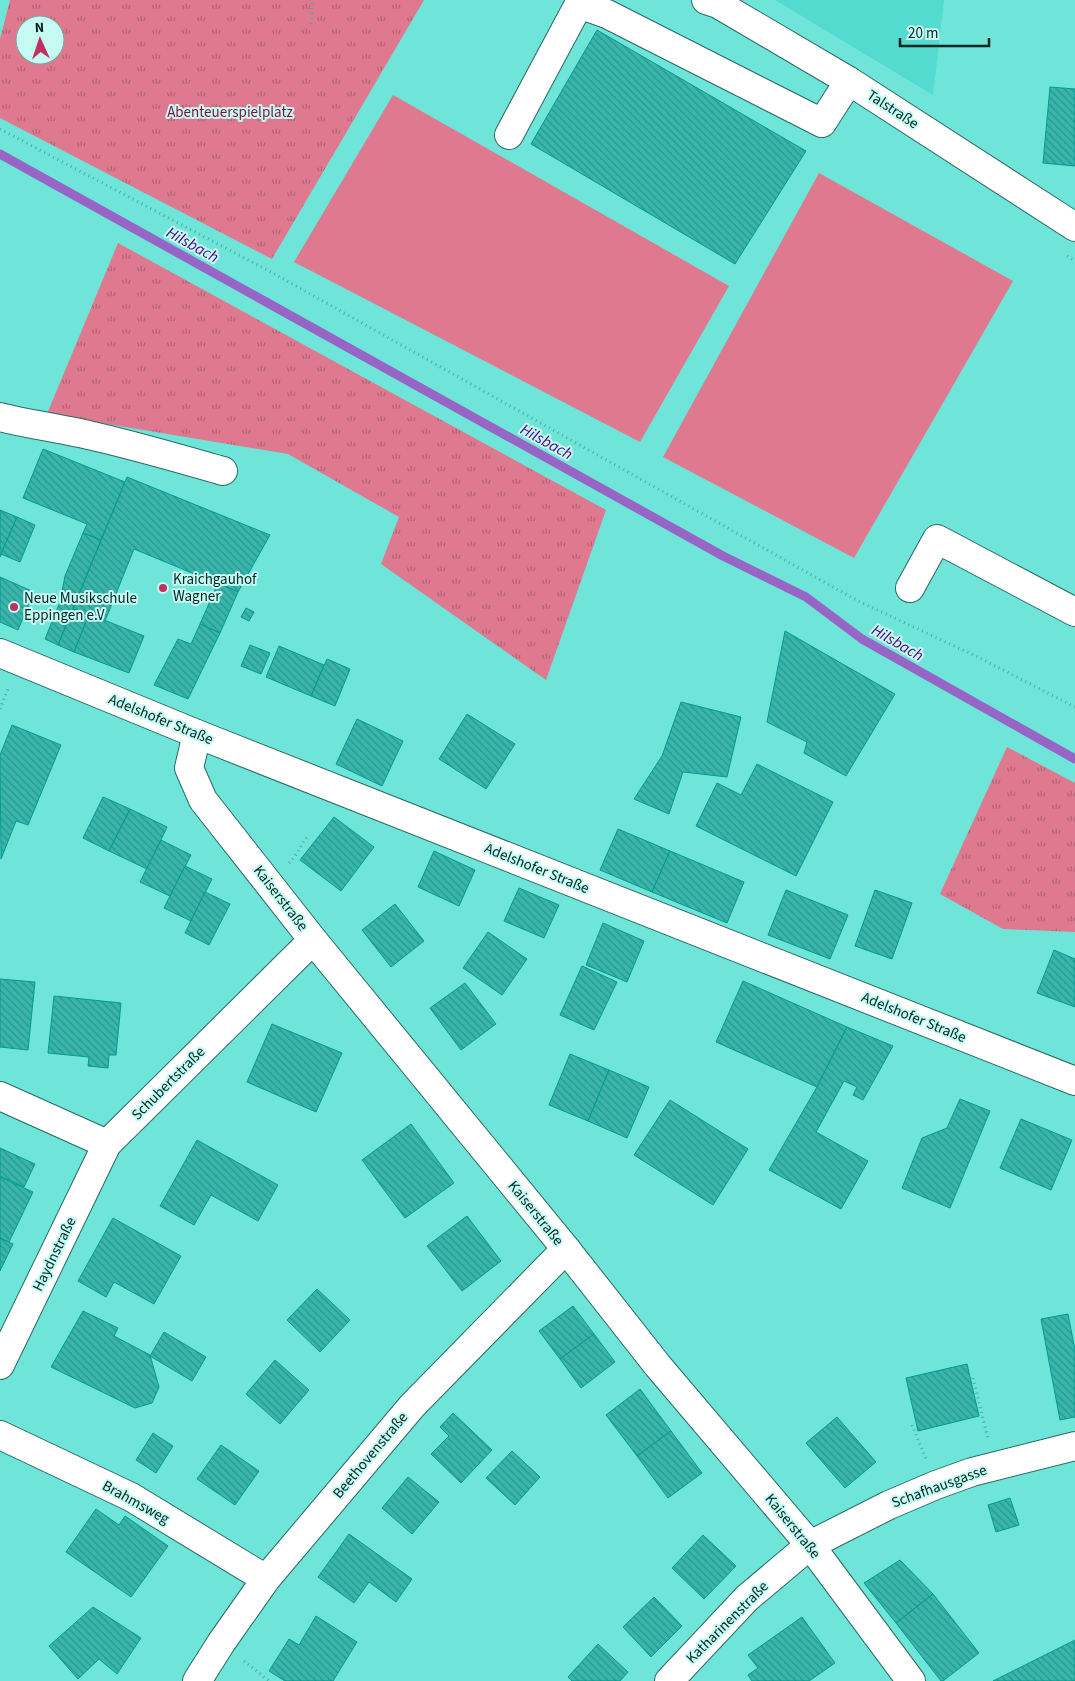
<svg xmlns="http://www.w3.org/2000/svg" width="1075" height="1681" font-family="'Source Sans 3',sans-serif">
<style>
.built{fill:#52dbce}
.grass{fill:url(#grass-tufts);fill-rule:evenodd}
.garden{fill:#de7990}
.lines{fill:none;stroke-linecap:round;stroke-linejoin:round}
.stream{stroke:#9765c6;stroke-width:9}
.building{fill:url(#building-back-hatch);stroke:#009b90}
.minor-casing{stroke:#2a6a63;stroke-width:30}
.path{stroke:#4caaa0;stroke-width:3;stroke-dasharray:1 4;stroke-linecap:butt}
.minor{stroke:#fff;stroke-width:28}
.poi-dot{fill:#bf315f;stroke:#c6fbf3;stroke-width:2}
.labels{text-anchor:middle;stroke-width:4;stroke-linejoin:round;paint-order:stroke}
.street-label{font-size:15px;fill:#002623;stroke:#c6fbf3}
.park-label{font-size:15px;fill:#7f1039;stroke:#c6fbf3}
.poi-label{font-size:15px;fill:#002623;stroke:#c6fbf3;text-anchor:start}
.water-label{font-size:16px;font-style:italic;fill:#520081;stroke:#c6fbf3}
</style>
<defs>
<pattern id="grass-tufts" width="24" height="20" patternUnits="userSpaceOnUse" patternTransform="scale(1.25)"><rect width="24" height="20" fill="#de7990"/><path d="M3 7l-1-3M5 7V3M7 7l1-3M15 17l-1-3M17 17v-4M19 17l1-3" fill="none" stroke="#b26375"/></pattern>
<pattern id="building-back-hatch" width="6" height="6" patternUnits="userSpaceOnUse" patternTransform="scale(1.25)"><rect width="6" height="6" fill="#38b6ab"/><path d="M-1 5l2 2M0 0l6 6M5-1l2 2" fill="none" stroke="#2d948b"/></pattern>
</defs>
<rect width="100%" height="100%" fill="#6ee5d8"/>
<polygon class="built" points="775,0 944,0 933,95"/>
<g class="grass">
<path d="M10,0H424L272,259L0,118V39ZM25,25H55V55H25Z"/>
<polygon points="118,243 606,510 546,680 381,564 399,517 288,454 47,414"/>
<polygon points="1007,747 1075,783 1075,932 1003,929 940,894"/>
</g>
<g class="garden">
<polygon points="393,95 729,286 640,442 294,262"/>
<polygon points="819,173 1013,281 854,558 663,457"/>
</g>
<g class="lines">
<polyline class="stream" points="0,154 723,556 806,597 862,639 1075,759"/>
</g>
<g class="building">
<polygon points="597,30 806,151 735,264 531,144"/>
<polygon points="1050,87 1075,89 1075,166 1043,163"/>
<polygon points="43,449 125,482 101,540 83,533 87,524 23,498"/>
<polygon points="127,477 270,535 238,592 134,549 105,621 73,609"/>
<polygon points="0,510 17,517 0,557"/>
<polygon points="17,517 35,525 20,562 1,554"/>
<polygon points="83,533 101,540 58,645 45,639 60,602 65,576"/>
<polygon points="0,577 34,592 18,630 0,622"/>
<polygon points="218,583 238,592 220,633 200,624"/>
<polygon points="246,608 254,612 249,621 241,617"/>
<polygon points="73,609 89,616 74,652 58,645"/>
<polygon points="89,614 144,636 129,673 74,652"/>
<polygon points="200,624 220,633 188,699 154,685 178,639 191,644"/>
<polygon points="785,631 895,694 846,776 804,753 807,742 767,722"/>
<polygon points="250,645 270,653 261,674 241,666"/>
<polygon points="279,646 324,665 311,696 266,677"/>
<polygon points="327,659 350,669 335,706 311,696"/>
<polygon points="681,702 741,717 727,777 683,772 669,814 634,799 662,756"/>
<polygon points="467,714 515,744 486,789 439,759"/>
<polygon points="357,719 403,741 382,786 336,764"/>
<polygon points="12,725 61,745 28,825 16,821 1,859 0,755"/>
<polygon points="757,764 833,802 796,876 696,826 717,783 741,795"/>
<polygon points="103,797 130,809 109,851 83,838"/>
<polygon points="130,809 167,827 147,869 109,851"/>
<polygon points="334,817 374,847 341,891 300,860"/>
<polygon points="618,829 670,851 652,892 600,870"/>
<polygon points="161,840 191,855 170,896 140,882"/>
<polygon points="434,851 475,870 459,906 418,887"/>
<polygon points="670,851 744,882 727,923 652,892"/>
<polygon points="185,866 212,879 191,921 164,908"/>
<polygon points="519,888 559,905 544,938 504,921"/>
<polygon points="786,890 848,915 830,959 768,935"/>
<polygon points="875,890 912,903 892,959 855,946"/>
<polygon points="205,892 230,904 209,945 185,933"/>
<polygon points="395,904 424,941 391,967 362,930"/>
<polygon points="603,923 644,941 627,982 586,965"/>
<polygon points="488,932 527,959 502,995 463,968"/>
<polygon points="1054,950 1075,959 1075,1007 1037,993"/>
<polygon points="582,966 617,982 594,1030 560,1015"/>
<polygon points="0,979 35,982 28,1050 0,1047"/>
<polygon points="743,981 847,1027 817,1087 716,1042"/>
<polygon points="465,983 496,1024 461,1050 430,1008"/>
<polygon points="54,996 121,1003 116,1055 109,1055 108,1068 88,1066 89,1057 48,1053"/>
<polygon points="272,1024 342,1053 316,1112 247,1082"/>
<polygon points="847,1027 893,1046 863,1100 853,1095 857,1087 844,1081 816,1132 868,1161 841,1209 769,1170 817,1087"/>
<polygon points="570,1054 609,1070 588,1121 549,1105"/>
<polygon points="609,1070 649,1087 627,1138 588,1121"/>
<polygon points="960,1099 990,1111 950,1208 902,1188 922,1138 947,1128"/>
<polygon points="670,1100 748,1149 713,1205 634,1155"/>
<polygon points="1021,1119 1072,1140 1051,1190 1000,1168"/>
<polygon points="411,1124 454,1183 405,1218 362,1160"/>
<polygon points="197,1140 278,1185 258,1221 211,1195 194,1225 160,1206"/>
<polygon points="0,1148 35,1164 24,1187 0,1176"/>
<polygon points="0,1177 33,1192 9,1242 0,1238"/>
<polygon points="467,1216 501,1261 462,1291 427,1246"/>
<polygon points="113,1218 181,1256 154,1304 114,1282 106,1297 78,1281"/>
<polygon points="0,1238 13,1244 0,1271"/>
<polygon points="317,1289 350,1320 320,1352 287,1320"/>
<polygon points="573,1306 594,1334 560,1359 539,1331"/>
<polygon points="83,1311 118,1328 114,1336 150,1355 159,1387 152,1403 135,1408 51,1367"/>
<polygon points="1068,1314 1075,1350 1075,1417 1060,1420 1041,1319"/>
<polygon points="164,1332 206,1357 192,1381 150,1356"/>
<polygon points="594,1334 615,1362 581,1388 560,1359"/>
<polygon points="275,1360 309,1390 280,1424 246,1394"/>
<polygon points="967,1364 979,1416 918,1431 906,1378"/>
<polygon points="640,1389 671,1431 637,1456 606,1415"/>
<polygon points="453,1413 492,1450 461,1483 431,1454 449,1436 440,1427"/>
<polygon points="837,1417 876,1462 845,1488 806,1443"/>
<polygon points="671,1431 702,1473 668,1498 637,1456"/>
<polygon points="153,1433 173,1446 156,1473 136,1460"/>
<polygon points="221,1445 259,1471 235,1505 197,1479"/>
<polygon points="512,1451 540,1477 515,1505 486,1478"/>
<polygon points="408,1477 439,1502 412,1534 382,1508"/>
<polygon points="1010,1498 1019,1525 996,1532 988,1505"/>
<polygon points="96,1509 119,1525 125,1516 168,1546 131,1597 66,1552"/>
<polygon points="349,1534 412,1579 396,1602 369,1582 354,1603 318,1577"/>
<polygon points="703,1535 736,1566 704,1599 672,1568"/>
<polygon points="900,1560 933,1594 896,1623 864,1583"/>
<polygon points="933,1594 979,1653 943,1681 941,1681 896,1623"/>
<polygon points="654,1597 682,1626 651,1657 623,1627"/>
<polygon points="93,1607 141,1638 117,1674 99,1659 78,1679 49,1646"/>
<polygon points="316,1616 357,1642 333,1681 285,1681 269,1671 289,1639 299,1645"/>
<polygon points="802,1617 835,1663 809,1681 752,1681 748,1675 758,1668 748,1655"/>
<polygon points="1075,1640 1075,1681 993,1681"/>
<polygon points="598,1644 628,1672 620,1681 572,1681 568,1677"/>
</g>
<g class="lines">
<g class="minor-casing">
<g id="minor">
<polyline points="706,0 718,4 849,81 1075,227"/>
<polyline points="509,135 579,4 607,14 822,123 849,81"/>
<path d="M0,417C32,425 65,429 97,437C140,447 181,459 223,471"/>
<polyline points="910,588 937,539 1075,612"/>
<polyline points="0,653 197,734 1075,1081"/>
<polyline points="197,734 189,768 203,800 313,940 566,1249 658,1366 810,1545 911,1681"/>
<polyline points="0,1096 107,1144"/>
<polyline points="0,1365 107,1144 313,940"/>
<polyline points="0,1435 131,1497 266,1579"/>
<polyline points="197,1681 221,1643 266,1579 412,1406 566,1249"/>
<polyline points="669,1681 747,1598 810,1545 889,1505 936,1485 972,1472 1075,1446"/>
</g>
</g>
<g class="path">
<polyline points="311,24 312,0"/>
<polyline points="0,129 271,272 858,601 980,658 1075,707"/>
<polyline points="1067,256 1075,261"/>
<polyline points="0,709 9,686"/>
<path d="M289,863C297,856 300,845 308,836"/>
<polyline points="973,1378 988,1439"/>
<polyline points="912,1425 926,1459"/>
<polyline points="244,1661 269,1681"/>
</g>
<use href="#minor" class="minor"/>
</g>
<g class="poi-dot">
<circle cx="163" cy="588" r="5"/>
<circle cx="14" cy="607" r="5"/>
</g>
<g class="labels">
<g class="street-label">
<text transform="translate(893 109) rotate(33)" y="5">Talstraße</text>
<text transform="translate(161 719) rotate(22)" y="5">Adelshofer Straße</text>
<text transform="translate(537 868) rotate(22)" y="5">Adelshofer Straße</text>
<text transform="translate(281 898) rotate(52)" y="5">Kaiserstraße</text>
<text transform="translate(914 1017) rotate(22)" y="5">Adelshofer Straße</text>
<text transform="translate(168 1083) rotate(-45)" y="5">Schubertstraße</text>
<text transform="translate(536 1213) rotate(51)" y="5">Kaiserstraße</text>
<text transform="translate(54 1254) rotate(-64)" y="5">Haydnstraße</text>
<text transform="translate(370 1455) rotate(-50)" y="5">Beethovenstraße</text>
<text transform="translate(939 1486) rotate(-20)" y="5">Schafhausgasse</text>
<text transform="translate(136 1502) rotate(29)" y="5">Brahmsweg</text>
<text transform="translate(793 1526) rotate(51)" y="5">Kaiserstraße</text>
<text transform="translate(727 1622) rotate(-45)" y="5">Katharinenstraße</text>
</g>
<g class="park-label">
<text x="230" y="117">Abenteuerspielplatz</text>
</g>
<g class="poi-label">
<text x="173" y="584">Kraichgauhof<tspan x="173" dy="17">Wagner</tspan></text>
<text x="24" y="603">Neue Musikschule<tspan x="24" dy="17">Eppingen e.V</tspan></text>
</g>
<g class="water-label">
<text transform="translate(193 244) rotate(29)" y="6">Hilsbach</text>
<text transform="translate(547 441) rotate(29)" y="6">Hilsbach</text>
<text transform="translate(898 642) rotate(30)" y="6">Hilsbach</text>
</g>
</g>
<g transform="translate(40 40) rotate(357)"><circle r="24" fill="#c6fbf3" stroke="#77a6a0"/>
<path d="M0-4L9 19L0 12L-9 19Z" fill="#bf315f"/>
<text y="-8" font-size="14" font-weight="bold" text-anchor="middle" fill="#002623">N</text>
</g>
<path d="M900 38v8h89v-8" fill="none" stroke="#002623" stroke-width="2.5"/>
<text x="908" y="38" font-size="15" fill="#002623" stroke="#c6fbf3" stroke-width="4" paint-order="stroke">20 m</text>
</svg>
